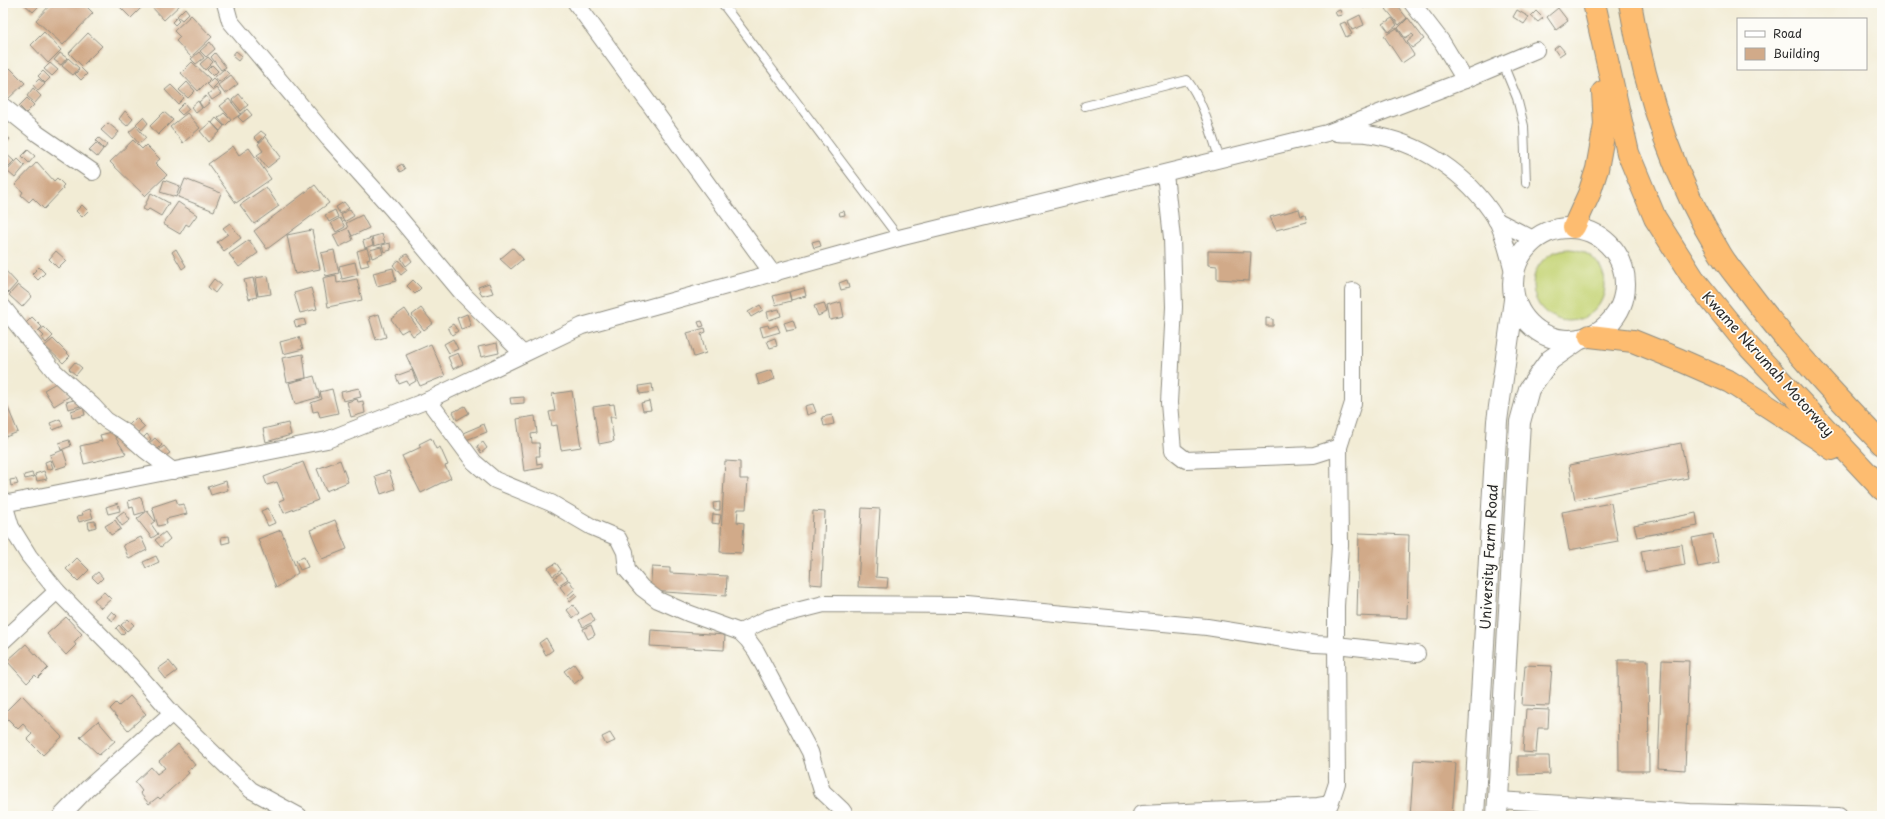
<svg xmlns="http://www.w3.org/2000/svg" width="1885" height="819" font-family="'Playpen Sans',sans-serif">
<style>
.green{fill:#c5d476;stroke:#788050}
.building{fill:#d1aa89}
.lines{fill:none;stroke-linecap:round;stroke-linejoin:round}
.service-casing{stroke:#8e8c80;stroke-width:10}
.minor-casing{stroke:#8e8c80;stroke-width:18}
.tertiary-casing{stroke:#8e8c80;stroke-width:22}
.motorway-casing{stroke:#8e8c80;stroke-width:24}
.service{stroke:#fff;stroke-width:8}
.minor{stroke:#fff;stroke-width:16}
.tertiary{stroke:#fff;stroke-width:20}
.motorway{stroke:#fdbc70;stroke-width:22}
.labels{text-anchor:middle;stroke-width:3.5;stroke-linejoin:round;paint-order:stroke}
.street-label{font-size:14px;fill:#2b2b2b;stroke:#fdfcf7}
</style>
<rect width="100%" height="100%" fill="#fdfcf7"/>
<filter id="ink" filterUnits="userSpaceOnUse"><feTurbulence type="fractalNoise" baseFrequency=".025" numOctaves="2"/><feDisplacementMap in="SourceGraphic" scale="8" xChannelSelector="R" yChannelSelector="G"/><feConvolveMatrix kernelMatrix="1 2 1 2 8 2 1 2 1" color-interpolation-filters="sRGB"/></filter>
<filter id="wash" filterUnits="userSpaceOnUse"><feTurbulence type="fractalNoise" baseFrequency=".012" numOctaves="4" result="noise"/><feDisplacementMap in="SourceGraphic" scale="16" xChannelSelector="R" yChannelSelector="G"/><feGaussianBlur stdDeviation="0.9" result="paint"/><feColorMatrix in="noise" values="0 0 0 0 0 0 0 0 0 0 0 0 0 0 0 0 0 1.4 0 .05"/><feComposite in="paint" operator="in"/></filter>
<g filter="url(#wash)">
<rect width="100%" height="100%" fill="#f2ecd5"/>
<circle class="green" cx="1569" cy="285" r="36"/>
<g id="blocks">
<g class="building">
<polygon points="23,3 42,3 33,12"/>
<polygon points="52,3 88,3 85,5 93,13 63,45 36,20"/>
<polygon points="120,3 139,3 142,7 131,18 118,5"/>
<polygon points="152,3 182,3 164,20 150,5"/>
<polygon points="1362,3 1375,3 1375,5 1363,8"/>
<polygon points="1393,3 1395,3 1407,18 1399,25 1386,9"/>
<polygon points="185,8 189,13 182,20 177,16"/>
<polygon points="1558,8 1568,21 1556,30 1547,17"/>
<polygon points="1340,10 1342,15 1337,16 1335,12"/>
<polygon points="1517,10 1529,17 1524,24 1513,17"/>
<polygon points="1536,11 1543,18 1538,22 1531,16"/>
<polygon points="191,15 212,37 191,57 176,41 180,37 174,31"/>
<polygon points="1360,15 1364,25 1352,30 1348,21"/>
<polygon points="176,18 179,21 175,25 172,22"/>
<polygon points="1392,18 1397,25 1389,32 1383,24"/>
<polygon points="1408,18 1424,39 1412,48 1407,42 1414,36 1412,34 1405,38 1398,28"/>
<polygon points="1345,22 1352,34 1346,37 1340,24"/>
<polygon points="1397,28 1414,55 1402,63 1384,36"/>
<polygon points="44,32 61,50 48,63 31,45"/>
<polygon points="88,33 102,46 82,66 69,53"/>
<polygon points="210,42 215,49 206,57 200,51"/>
<polygon points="1559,45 1565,52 1559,56 1554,49"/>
<polygon points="236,51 242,56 238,61 232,56"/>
<polygon points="199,52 204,58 196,64 191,59"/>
<polygon points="60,53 67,58 61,65 54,60"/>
<polygon points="215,53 226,67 221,70 211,57"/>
<polygon points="208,57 213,62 205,70 200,64"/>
<polygon points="68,58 79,68 73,75 62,66"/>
<polygon points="192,62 210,79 198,91 181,73"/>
<polygon points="50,63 58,70 52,76 44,69"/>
<polygon points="212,65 218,71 213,76 207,70"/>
<polygon points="10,68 25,83 8,99 3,93 3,75"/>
<polygon points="81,68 87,74 81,80 75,74"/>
<polygon points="224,69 229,74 219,82 215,77"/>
<polygon points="43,71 50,78 45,83 38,76"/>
<polygon points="231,75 238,84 225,94 218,85"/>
<polygon points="213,78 218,83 212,89 207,84"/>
<polygon points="39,79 45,84 38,91 33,85"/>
<polygon points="187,82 195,91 188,98 179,90"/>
<polygon points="171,85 184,98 178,104 165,90"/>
<polygon points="33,88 41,96 35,103 27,96"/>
<polygon points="216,88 221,94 212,100 208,94"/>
<polygon points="239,94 248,105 241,111 232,100"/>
<polygon points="206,96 210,102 203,108 199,102"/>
<polygon points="27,98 34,105 26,113 19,106"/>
<polygon points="229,99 241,114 232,120 220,106"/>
<polygon points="198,101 202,108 196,113 191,107"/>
<polygon points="184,103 189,109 182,115 177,110"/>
<polygon points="247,109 252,115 243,122 238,117"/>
<polygon points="125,111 133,119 127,126 119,119"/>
<polygon points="164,112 173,120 158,135 150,126"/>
<polygon points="187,113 200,128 183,143 170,127"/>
<polygon points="224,113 231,120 225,126 218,118"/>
<polygon points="143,117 148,123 142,130 136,124"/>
<polygon points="216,118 224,126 220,131 212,123"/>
<polygon points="211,122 220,132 209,142 200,131"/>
<polygon points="108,123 119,132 112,140 101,130"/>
<polygon points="136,126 146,138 139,144 129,132"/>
<polygon points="261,131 266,135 259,142 254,137"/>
<polygon points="3,132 10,139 3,147"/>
<polygon points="266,137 281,157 267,168 257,155 263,151 258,144"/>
<polygon points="99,138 107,145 104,149 96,141"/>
<polygon points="133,140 142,149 146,145 160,159 155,163 167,175 145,196 110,162"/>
<polygon points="96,143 103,149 97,157 89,150"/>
<polygon points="233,146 239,155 249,148 271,179 236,203 208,164"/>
<polygon points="28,150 35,156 29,163 22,156"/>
<polygon points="3,151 14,161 3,172"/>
<polygon points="18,159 25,166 15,178 7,171"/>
<polygon points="37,162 54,181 57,178 64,185 62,187 63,189 44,209 33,198 29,202 21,195 23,192 15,185"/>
<polygon points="402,164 405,169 400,172 397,167"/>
<polygon points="185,179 221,193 214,211 178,197"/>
<polygon points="164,180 180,186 176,197 160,192"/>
<polygon points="315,185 329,203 267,249 254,231"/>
<polygon points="266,187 279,206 254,224 240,205"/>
<polygon points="151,193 169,203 161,216 149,209 147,211 143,209"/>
<polygon points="178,202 197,215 189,226 186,224 180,234 163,224"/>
<polygon points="344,202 349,208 340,214 336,207"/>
<polygon points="82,205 88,211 82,217 76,211"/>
<polygon points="350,209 354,216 344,222 341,215"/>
<polygon points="1299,209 1301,216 1305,215 1307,222 1276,230 1270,217"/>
<polygon points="335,210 338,217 329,222 325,215"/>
<polygon points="844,211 845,215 840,216 839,212"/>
<polygon points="362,215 369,228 352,236 349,230 353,240 339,247 333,235 348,228 346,223"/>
<polygon points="340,218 345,227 336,232 331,223"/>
<polygon points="230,223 241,238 224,251 217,242 228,234 223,228"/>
<polygon points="312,230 320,269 295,274 287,235"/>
<polygon points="382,234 385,243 374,246 372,237"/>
<polygon points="371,238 373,245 365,248 363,241"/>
<polygon points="249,240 258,253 239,267 229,254"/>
<polygon points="819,240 821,246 814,248 812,242"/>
<polygon points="390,243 391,250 384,252 382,245"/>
<polygon points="381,247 383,254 372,258 370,250"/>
<polygon points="367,248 370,258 367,259 369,265 361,267 357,251"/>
<polygon points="513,248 523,259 511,269 500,259"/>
<polygon points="176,249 186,266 182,269 172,252"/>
<polygon points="334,250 339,273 326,276 321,253"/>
<polygon points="56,251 66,260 58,268 49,259"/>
<polygon points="1208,251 1251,252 1249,281 1217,279 1217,266 1208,265"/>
<polygon points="407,254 412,261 406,266 401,258"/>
<polygon points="399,260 407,270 401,275 393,265"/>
<polygon points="355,262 358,275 342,279 339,266"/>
<polygon points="39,267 45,273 38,280 32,274"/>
<polygon points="393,268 396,281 377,286 373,273"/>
<polygon points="4,269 17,283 8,293 3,288"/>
<polygon points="336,275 337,283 357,279 362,300 328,307 323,278"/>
<polygon points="268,276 271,294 258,296 255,278"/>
<polygon points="253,278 257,297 249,299 244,280"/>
<polygon points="214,279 221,285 215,293 208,287"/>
<polygon points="413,280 421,288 415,294 407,286"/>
<polygon points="847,280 849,288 841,290 839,283"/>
<polygon points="489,283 493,293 482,296 478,287"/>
<polygon points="18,285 32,296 22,307 9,295"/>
<polygon points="311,288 317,309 300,313 294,293"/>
<polygon points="804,288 806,296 791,300 789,292"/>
<polygon points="789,292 791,301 776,305 773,296"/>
<polygon points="841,302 844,317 830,320 827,306"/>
<polygon points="824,303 827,312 818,316 814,306"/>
<polygon points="760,305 763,310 751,317 748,312"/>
<polygon points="421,308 433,323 424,330 412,315"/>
<polygon points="405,309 420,331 413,336 408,329 401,333 391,319"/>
<polygon points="779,309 781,316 769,320 767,312"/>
<polygon points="379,314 386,337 376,340 369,317"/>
<polygon points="467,314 471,326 461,329 457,318"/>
<polygon points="32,317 42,327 34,335 24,325"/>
<polygon points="1266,318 1273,319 1273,326 1266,326"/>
<polygon points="304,319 306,325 296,327 294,321"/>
<polygon points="793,320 796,329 787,331 784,323"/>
<polygon points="702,321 704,326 700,327 698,322"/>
<polygon points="453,324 458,331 452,335 448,327"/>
<polygon points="768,325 769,328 777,325 780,332 763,337 760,327"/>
<polygon points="44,327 53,336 46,343 42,338 44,336 39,331"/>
<polygon points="705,328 706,332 701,334 706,353 694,357 687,333"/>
<polygon points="299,337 303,349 283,354 280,342"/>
<polygon points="775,338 777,346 770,348 767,341"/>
<polygon points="53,339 70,356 63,363 45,346"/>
<polygon points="453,339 458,349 449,353 444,344"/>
<polygon points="497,343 499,353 481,357 478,347"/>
<polygon points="431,344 445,376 420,386 406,355"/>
<polygon points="458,353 463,364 453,369 448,357"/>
<polygon points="303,354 306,378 287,382 282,358"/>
<polygon points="75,362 82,368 76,375 69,369"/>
<polygon points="412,370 416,381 409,385 407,381 399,384 396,376"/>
<polygon points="772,370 775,379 759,385 756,375"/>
<polygon points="314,376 320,397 295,404 289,383"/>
<polygon points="61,380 70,396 54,406 44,390"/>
<polygon points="652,384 653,392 640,394 639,386"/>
<polygon points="359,388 361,397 343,401 341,392"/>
<polygon points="332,389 338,413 320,417 318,411 313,412 311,403 322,399 320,392"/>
<polygon points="572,391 581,447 561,450 557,425 552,426 549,412 555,411 552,394"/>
<polygon points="3,396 18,432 3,438"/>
<polygon points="524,397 524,403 511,404 510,398"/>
<polygon points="78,399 81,406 68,409 66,402"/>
<polygon points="357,399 358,402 363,401 365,413 351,417 347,402"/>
<polygon points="649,401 651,410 643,411 641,403"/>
<polygon points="614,404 616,417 610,417 614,441 599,444 593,407"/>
<polygon points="813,404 816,412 807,415 805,406"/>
<polygon points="465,406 469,413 457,420 453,412"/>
<polygon points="83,407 85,415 72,418 71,411"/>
<polygon points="832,415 834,424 824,426 822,417"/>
<polygon points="535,416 537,433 531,434 532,443 539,443 540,456 536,456 537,464 542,463 542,468 524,471 517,419"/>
<polygon points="136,418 145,427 137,434 128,426"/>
<polygon points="60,419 63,426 53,430 50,423"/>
<polygon points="288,423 291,435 266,442 263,429"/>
<polygon points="484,424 487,432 466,440 463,433"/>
<polygon points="112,432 126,454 84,464 80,446 102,441 100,435"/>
<polygon points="147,434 151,439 147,444 142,439"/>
<polygon points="155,438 162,445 155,452 148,444"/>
<polygon points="431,438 436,449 440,447 448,465 445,466 451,478 421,493 402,456 421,447 419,444"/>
<polygon points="69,440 71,446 61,450 59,443"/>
<polygon points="483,442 487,448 481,453 477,446"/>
<polygon points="1681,443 1688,478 1575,500 1569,465"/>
<polygon points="164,446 170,453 160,460 155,453"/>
<polygon points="63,450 68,465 56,469 50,455"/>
<polygon points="50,460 53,468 47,470 45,462"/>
<polygon points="340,460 348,482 326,491 317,469"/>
<polygon points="725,461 740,462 740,479 748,479 746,509 738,509 737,522 744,523 742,553 720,552"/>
<polygon points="303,462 318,500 284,513 279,501 284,499 277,482 267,485 264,477"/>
<polygon points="44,471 47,479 37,481 35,474"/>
<polygon points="389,471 395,489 381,494 375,476"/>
<polygon points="32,473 34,477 25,479 24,475"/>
<polygon points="16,479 18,484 11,486 10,480"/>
<polygon points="226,481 228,490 211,495 208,487"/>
<polygon points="141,497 145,512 135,515 133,507 130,508 128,501"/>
<polygon points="176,499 178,505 184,504 187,514 166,519 167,524 158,526 152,507"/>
<polygon points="720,502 720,510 714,510 713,503"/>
<polygon points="118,503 120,511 108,514 106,507"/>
<polygon points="1611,503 1618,541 1569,550 1562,512"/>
<polygon points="268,508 275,523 268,526 261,511"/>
<polygon points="862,508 880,509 876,577 888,578 887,588 858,587"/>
<polygon points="90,509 93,518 79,522 77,516 83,515 82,512"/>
<polygon points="124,511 130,520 122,526 116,517"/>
<polygon points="147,511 155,521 151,524 158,534 152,538 137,519"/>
<polygon points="813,511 825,512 822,585 810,584"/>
<polygon points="1696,513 1698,526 1637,537 1634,525"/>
<polygon points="713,514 721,515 719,524 712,523"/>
<polygon points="115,520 121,529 111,535 105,526"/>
<polygon points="335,520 347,549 322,559 310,530"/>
<polygon points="95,521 96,527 89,529 88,522"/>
<polygon points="281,530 298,573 276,588 258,539"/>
<polygon points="165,532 170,539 161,547 155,540"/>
<polygon points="1359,533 1409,535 1407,618 1357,616"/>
<polygon points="1713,534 1719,563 1698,567 1692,538"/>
<polygon points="229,536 230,542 222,544 221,537"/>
<polygon points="141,537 147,550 129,559 123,545"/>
<polygon points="1682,544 1685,565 1645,572 1641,551"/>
<polygon points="156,556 159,562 146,568 143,562"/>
<polygon points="304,557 308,567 300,570 296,560"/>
<polygon points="77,558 89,570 78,581 66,569"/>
<polygon points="556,563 561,570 553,576 548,568"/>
<polygon points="652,567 670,568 670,573 727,576 726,596 650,591"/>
<polygon points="98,572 103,578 98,583 92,577"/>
<polygon points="562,572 568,579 559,585 554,578"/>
<polygon points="569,580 575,589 567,596 560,587"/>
<polygon points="104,592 111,599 101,608 94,600"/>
<polygon points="575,593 577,596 570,602 568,599"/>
<polygon points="573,605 579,613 573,618 567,610"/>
<polygon points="112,611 117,616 113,621 107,617"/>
<polygon points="591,613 595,621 583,627 579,620"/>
<polygon points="66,617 82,634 74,642 76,645 66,655 47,634"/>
<polygon points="128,619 134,625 127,631 121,625"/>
<polygon points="119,625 125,632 122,635 116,628"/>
<polygon points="591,625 595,635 588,639 583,629"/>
<polygon points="651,630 725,635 724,650 650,646"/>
<polygon points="546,638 553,650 546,655 539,643"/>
<polygon points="26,644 48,668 38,678 35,675 27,683 7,661"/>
<polygon points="1618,660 1648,660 1649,771 1619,771"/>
<polygon points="1662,660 1689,661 1685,770 1658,768"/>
<polygon points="169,661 177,671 166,679 158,669"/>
<polygon points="574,664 583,677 574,684 564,671"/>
<polygon points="1525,665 1552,666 1549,706 1522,705"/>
<polygon points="22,695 62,737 43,755 27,739 32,734 23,724 18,729 3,714"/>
<polygon points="130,696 146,714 128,730 110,709 116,703 119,706"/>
<polygon points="1526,709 1549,710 1548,728 1538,728 1536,753 1523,752"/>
<polygon points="98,721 115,741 99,755 80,737"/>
<polygon points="610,733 615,741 606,745 602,737"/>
<polygon points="178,744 195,765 187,771 189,773 160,799 158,797 149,804 140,793 142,791 135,782 151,767 157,774 165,768 159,761"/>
<polygon points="1518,756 1549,756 1550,774 1518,775"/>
<polygon points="1414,760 1456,763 1452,816 1410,816"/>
</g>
</g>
</g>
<g filter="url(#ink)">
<use href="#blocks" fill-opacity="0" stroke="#8e8c80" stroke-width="1"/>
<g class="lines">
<g class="service-casing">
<g id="service">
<polyline points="722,3 899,238"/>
<polyline points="1503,64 1517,98 1524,126 1526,183"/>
<path d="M1085,106L1187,80C1204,102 1211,134 1220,160"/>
</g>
</g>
<g class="minor-casing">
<g id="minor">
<polyline points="225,3 230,21 329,139 392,209 462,293 523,354"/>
<polyline points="576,3 773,274"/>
<polyline points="1412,3 1442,42 1465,80"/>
<polyline points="3,106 38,134 93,172"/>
<path d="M1337,133C1347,134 1357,133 1367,134C1420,141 1468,174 1496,219C1503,231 1509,257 1513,271"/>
<polyline points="1165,174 1172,238 1174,307 1169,403 1173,450 1186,460 1314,455 1339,447 1353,403 1353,291"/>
<polyline points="1496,220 1533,239"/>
<polyline points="3,307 55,372 93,406 106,420 125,432 145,450 173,471"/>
<polyline points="428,400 474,462 495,480 551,503 592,527 618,538 625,552 627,570 642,588 658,600 688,613 740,632 748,640 756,651 810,752 822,791 842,810 846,816"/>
<polyline points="3,500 11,527 29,556 57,591 129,664 172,713 251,790 299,816"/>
<polyline points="3,504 327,440 428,400 582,326 899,238 1327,133 1465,80 1536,50"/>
<polyline points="740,632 769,618 824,604 968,605 1207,627 1315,644 1336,645 1336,606 1340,545 1339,447"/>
<polyline points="3,641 57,591"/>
<polyline points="1498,800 1690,812 1839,816"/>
<polyline points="1141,814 1318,806 1330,804 1337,783 1336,645 1417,654"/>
<polyline points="61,816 87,789 172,713"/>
</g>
</g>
<g class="tertiary-casing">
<g id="tertiary">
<circle cx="1569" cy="284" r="56"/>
<polyline points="1474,816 1497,421 1514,300"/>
<polyline points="1497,816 1520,422 1529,389 1550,360 1580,339"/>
</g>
</g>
<g class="motorway-casing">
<g id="motorway">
<polyline points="1594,3 1628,153 1655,218 1693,278 1749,347 1882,489"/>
<path d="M1630,3C1645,91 1674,179 1721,255C1729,268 1739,279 1748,291C1789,346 1835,395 1882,444"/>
<polyline points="1574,227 1589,194 1597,169 1605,125 1603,92"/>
<polyline points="1590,336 1633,341 1680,360 1730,382 1820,440 1832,449"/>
</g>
</g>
<use href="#service" class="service"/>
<use href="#minor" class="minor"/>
<use href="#tertiary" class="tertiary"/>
<use href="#motorway" class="motorway"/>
</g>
</g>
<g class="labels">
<g class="street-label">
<text transform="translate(1768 364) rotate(48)" y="5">Kwame Nkrumah Motorway</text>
<text transform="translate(1489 557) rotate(-87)" y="5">University Farm Road</text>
</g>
</g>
<rect width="1885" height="819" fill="none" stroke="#fdfcf7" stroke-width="16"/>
<rect x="1737" y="18" width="130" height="52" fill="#fdfcf7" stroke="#a9a8a5"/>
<rect x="1745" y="31" width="20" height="6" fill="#ffffff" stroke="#a9a8a5"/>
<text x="1773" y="38" font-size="12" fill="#2b2b2b">Road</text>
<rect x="1745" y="48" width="20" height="12" fill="#d1aa89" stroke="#a9a8a5"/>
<text x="1773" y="58" font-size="12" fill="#2b2b2b">Building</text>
</svg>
